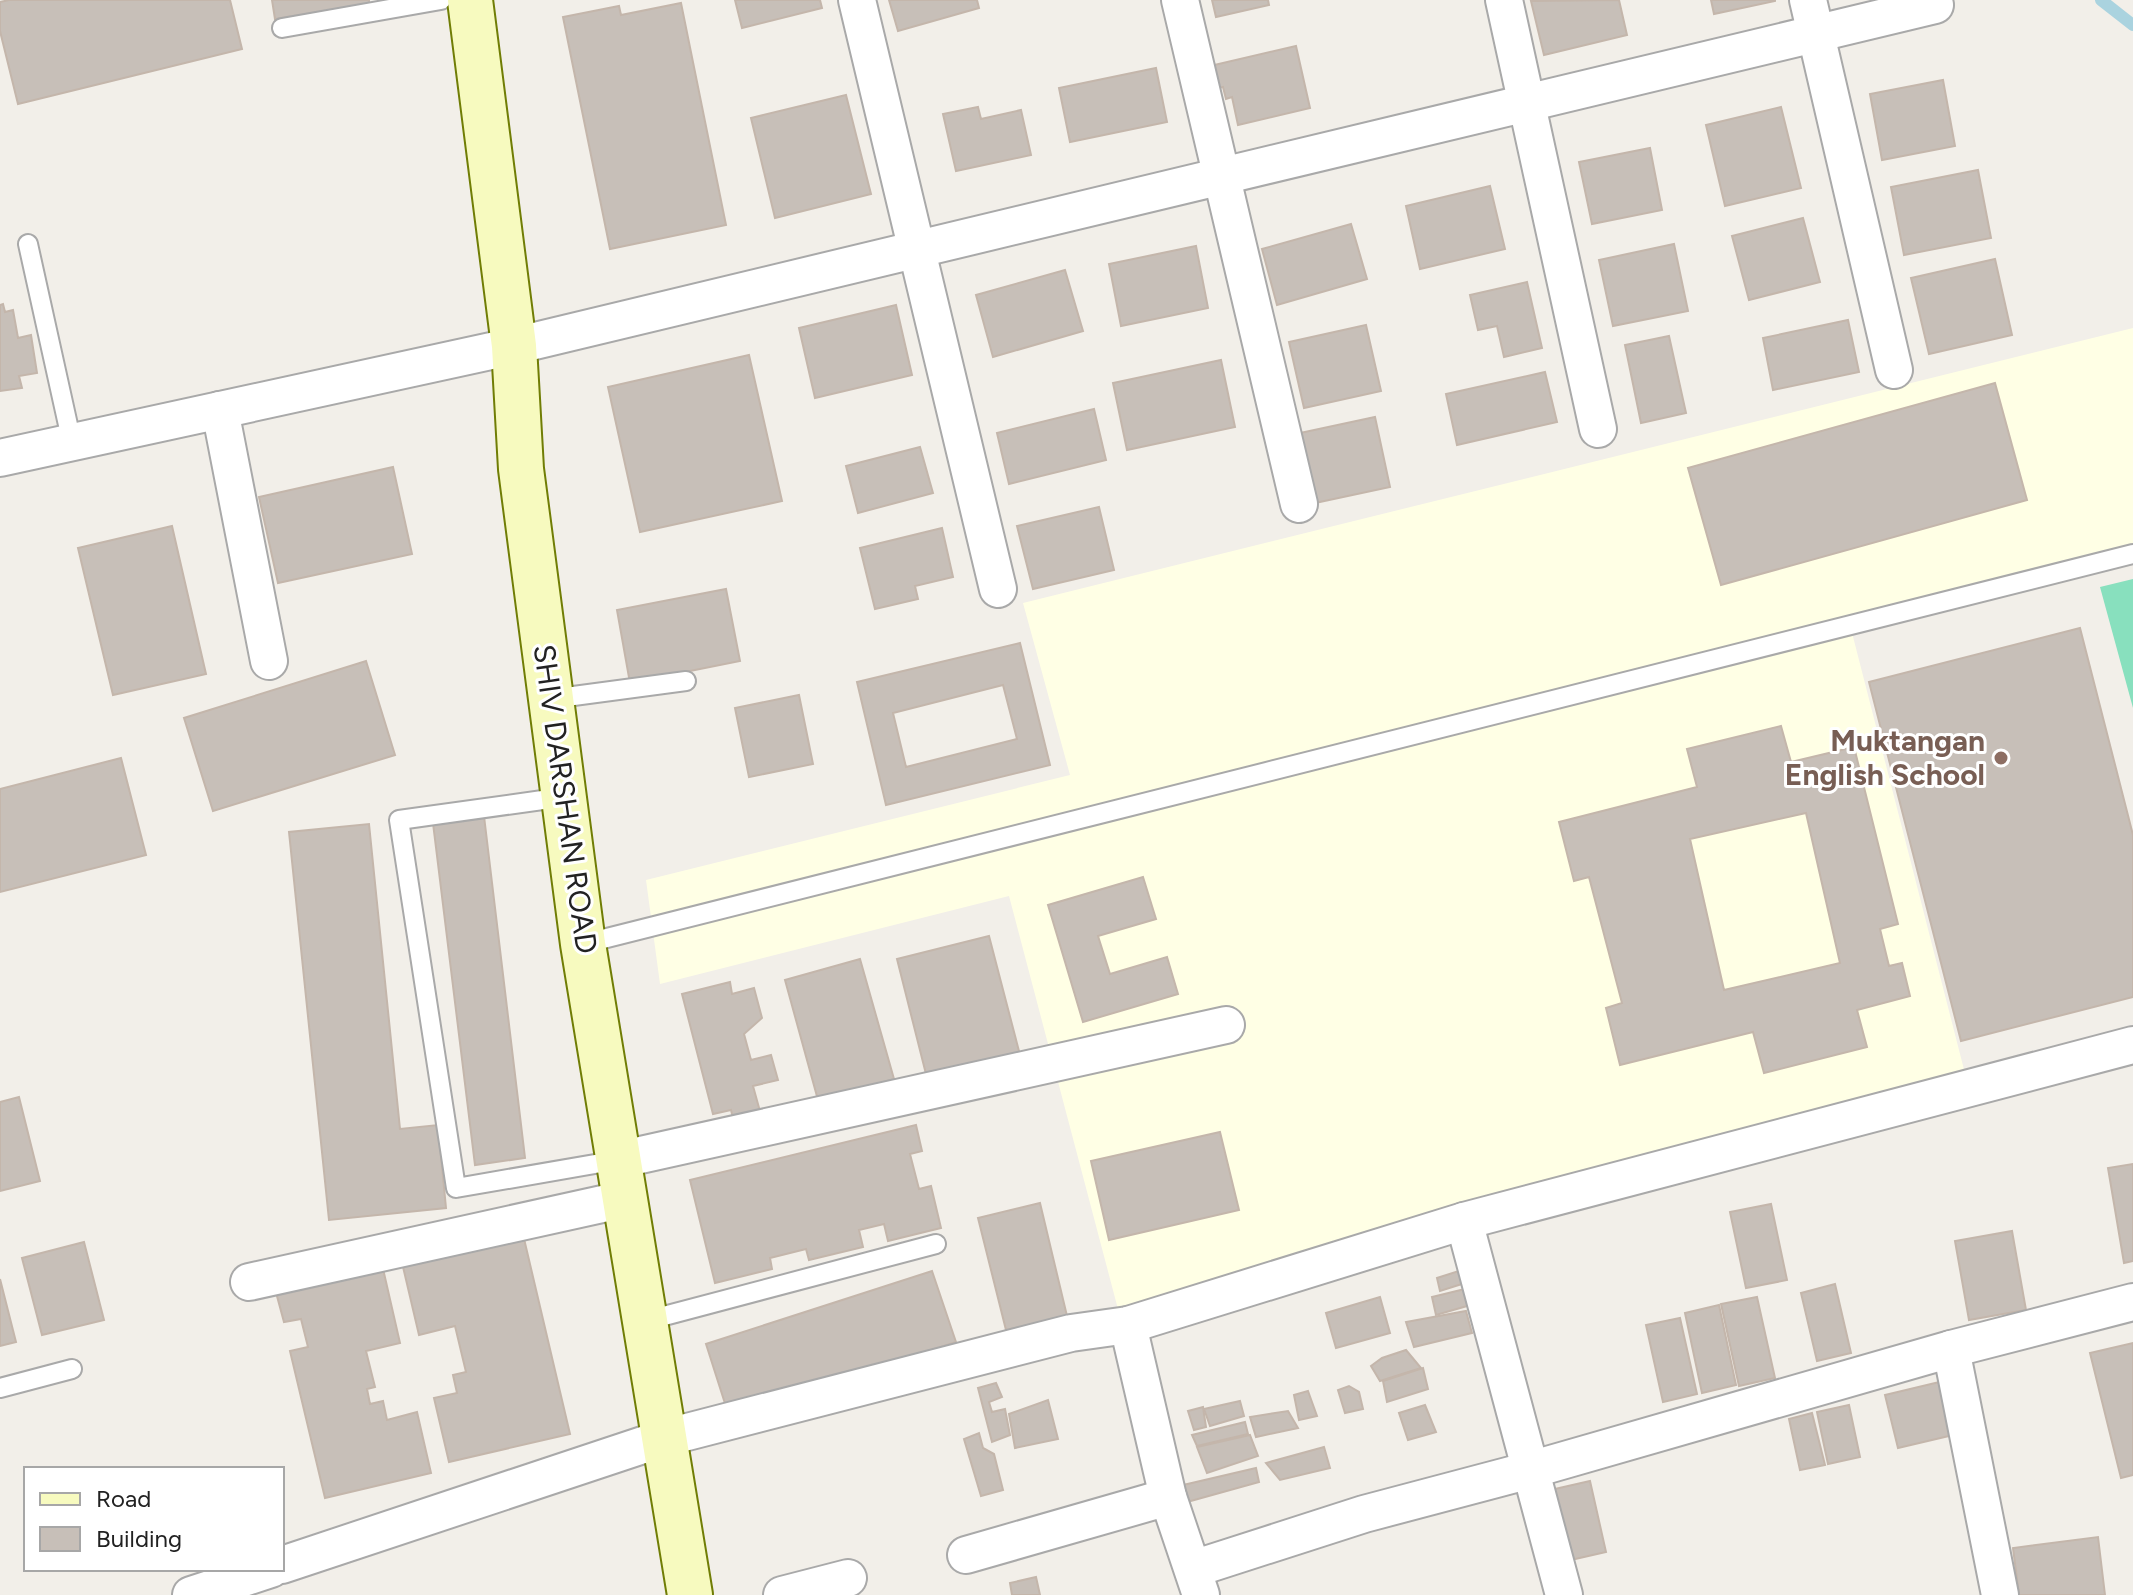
<svg xmlns="http://www.w3.org/2000/svg" width="2133" height="1595" font-family="Figtree,sans-serif">
<style>
.education{fill:#ffffe5}
.pitch{fill:#88e0be}
.lines{fill:none;stroke-linecap:round;stroke-linejoin:round}
.stream{stroke:#aad3df;stroke-width:12}
.building{fill:#c7bfb8;stroke:#c4b6ab;stroke-width:2;fill-rule:evenodd}
.lane-casing{stroke:#a9a9a9;stroke-width:22}
.street-casing{stroke:#a9a9a9;stroke-width:40}
.secondary-casing{stroke:#707d05;stroke-width:48}
.lane{stroke:#fff;stroke-width:18}
.street{stroke:#fff;stroke-width:36}
.secondary{stroke:#f7fabf;stroke-width:44}
.education-dot{fill:#8d6e63;stroke:#fff;stroke-width:3}
.labels{text-anchor:middle;stroke-width:6;stroke-linejoin:round;paint-order:stroke}
.education-label{font-size:30px;font-weight:bold;fill:#785e54;stroke:#fff;text-anchor:end}
.street-label{font-size:30px;fill:#222;stroke:#fff}
</style>
<rect width="100%" height="100%" fill="#f2efe9"/>
<polygon class="education" points="2133,328 2133,550 1849,621 1969,1089 1119,1313 1009,896 660,984 646,880 1070,775 1023,603"/>
<polygon class="pitch" points="2133,579 2133,708 2100,587"/>
<g class="lines">
<polyline class="stream" points="2101,0 2133,25"/>
</g>
<g class="building">
<polygon points="9,0 230,0 242,49 18,104 0,31 0,2"/>
<polygon points="272,0 369,0 369,4 275,19"/>
<polygon points="735,0 820,0 822,8 742,28"/>
<polygon points="889,0 977,0 979,8 898,31"/>
<polygon points="1212,0 1268,0 1269,5 1216,17"/>
<polygon points="1619,0 1627,35 1544,55 1531,1"/>
<polygon points="1711,0 1775,0 1775,1 1714,14"/>
<polygon points="681,3 726,225 610,249 563,17 619,6 621,15"/>
<polygon points="1296,46 1310,108 1238,125 1232,97 1226,99 1223,87 1215,89 1210,66"/>
<polygon points="1156,68 1167,122 1070,142 1059,88"/>
<polygon points="1943,80 1955,146 1882,160 1870,94"/>
<polygon points="846,95 871,194 775,218 751,118"/>
<polygon points="978,107 981,119 1021,110 1031,155 956,171 943,114"/>
<polygon points="1781,107 1801,188 1725,206 1706,125"/>
<polygon points="1650,148 1662,210 1592,224 1579,162"/>
<polygon points="1978,170 1991,238 1904,255 1891,187"/>
<polygon points="1490,186 1505,249 1420,269 1406,206"/>
<polygon points="1803,218 1820,282 1749,300 1732,236"/>
<polygon points="1351,224 1367,279 1277,305 1262,249"/>
<polygon points="1674,244 1688,311 1613,326 1599,260"/>
<polygon points="1196,246 1208,308 1121,326 1109,264"/>
<polygon points="1995,259 2012,335 1929,354 1911,278"/>
<polygon points="1065,270 1083,331 993,357 976,295"/>
<polygon points="1527,282 1542,348 1504,357 1497,326 1478,330 1470,295"/>
<polygon points="3,304 5,312 13,310 18,338 31,335 37,373 19,376 22,388 0,391 0,305"/>
<polygon points="896,305 912,375 815,398 799,328"/>
<polygon points="1848,320 1859,372 1773,390 1763,338"/>
<polygon points="1366,325 1381,391 1304,408 1289,342"/>
<polygon points="1669,336 1686,413 1641,423 1625,345"/>
<polygon points="749,355 782,501 640,532 608,387"/>
<polygon points="1221,360 1235,427 1127,450 1113,383"/>
<polygon points="1545,372 1557,422 1457,445 1446,394"/>
<polygon points="1995,383 2027,500 1721,585 1688,468"/>
<polygon points="1094,409 1106,460 1009,484 997,433"/>
<polygon points="1375,417 1390,487 1315,503 1300,433"/>
<polygon points="920,447 933,493 858,513 846,466"/>
<polygon points="393,467 412,554 278,583 259,497"/>
<polygon points="1099,507 1114,570 1033,589 1017,526"/>
<polygon points="172,526 206,674 113,695 78,548"/>
<polygon points="942,528 953,577 915,586 918,599 875,609 860,548"/>
<polygon points="726,589 740,661 630,683 617,610"/>
<polygon points="2080,628 2133,835 2133,997 1961,1041 1869,682"/>
<path d="M1020,643L1050,765L886,805L857,682ZM1003,685L1017,739L906,767L893,713Z"/>
<polygon points="366,661 395,755 213,811 184,718"/>
<polygon points="799,695 813,764 749,777 735,708"/>
<path d="M1781,726L1791,762L1854,747L1898,924L1880,929L1889,966L1902,963L1910,996L1857,1010L1867,1047L1764,1073L1753,1032L1620,1065L1606,1008L1622,1003L1589,877L1574,881L1559,822L1697,787L1687,749ZM1806,813L1840,963L1724,990L1690,839Z"/>
<polygon points="121,758 146,855 0,892 0,789"/>
<polygon points="484,816 525,1158 475,1165 433,823"/>
<polygon points="369,824 400,1129 438,1125 446,1208 329,1220 289,832"/>
<polygon points="1143,877 1156,919 1098,936 1110,974 1167,957 1178,994 1083,1022 1048,905"/>
<polygon points="989,936 1020,1055 927,1078 897,959"/>
<polygon points="860,959 894,1079 818,1100 785,980"/>
<polygon points="730,982 732,994 754,988 762,1018 744,1034 751,1060 771,1055 778,1080 753,1086 761,1115 734,1122 731,1110 713,1114 682,994"/>
<polygon points="19,1097 40,1181 0,1191 0,1102"/>
<polygon points="916,1125 922,1151 910,1154 919,1189 931,1186 941,1228 888,1241 884,1224 859,1230 863,1247 809,1260 806,1249 770,1258 772,1269 715,1283 690,1180"/>
<polygon points="1220,1132 1239,1210 1109,1240 1091,1161"/>
<polygon points="2133,1164 2133,1261 2124,1263 2108,1168"/>
<polygon points="1040,1203 1067,1316 1006,1330 978,1218"/>
<polygon points="1771,1204 1787,1280 1746,1288 1730,1212"/>
<polygon points="521,1226 570,1434 449,1462 434,1398 457,1393 453,1375 466,1372 455,1326 419,1335 400,1254"/>
<polygon points="2012,1231 2026,1310 1969,1320 1955,1241"/>
<polygon points="84,1242 104,1320 42,1335 22,1258"/>
<polygon points="381,1260 400,1343 366,1351 375,1387 367,1389 370,1404 383,1401 387,1420 417,1412 431,1473 325,1498 290,1351 308,1347 301,1319 284,1322 274,1285"/>
<polygon points="1462,1270 1465,1283 1440,1291 1437,1278"/>
<polygon points="932,1271 956,1342 729,1416 706,1344"/>
<polygon points="0,1279 16,1342 0,1346"/>
<polygon points="1835,1284 1851,1353 1817,1361 1801,1293"/>
<polygon points="1469,1288 1474,1304 1436,1315 1432,1297"/>
<polygon points="1380,1297 1390,1333 1336,1348 1326,1313"/>
<polygon points="1757,1297 1775,1378 1739,1386 1721,1304"/>
<polygon points="1719,1305 1736,1385 1702,1393 1685,1313"/>
<polygon points="1466,1311 1472,1333 1414,1347 1406,1322"/>
<polygon points="1680,1318 1697,1394 1663,1402 1646,1325"/>
<polygon points="2133,1343 2133,1475 2121,1478 2090,1353"/>
<polygon points="1406,1350 1421,1368 1380,1381 1371,1366 1382,1358"/>
<polygon points="1423,1368 1428,1389 1387,1402 1383,1381"/>
<polygon points="1952,1379 1966,1432 1898,1448 1885,1395"/>
<polygon points="996,1383 1002,1397 989,1402 992,1412 1005,1409 1010,1435 992,1442 978,1388"/>
<polygon points="1349,1386 1359,1392 1363,1409 1345,1413 1338,1390"/>
<polygon points="1308,1391 1317,1416 1299,1420 1294,1395"/>
<polygon points="1048,1400 1058,1439 1015,1448 1009,1414"/>
<polygon points="1240,1401 1244,1416 1210,1426 1204,1409"/>
<polygon points="1425,1405 1436,1432 1408,1440 1399,1413"/>
<polygon points="1849,1405 1860,1457 1828,1464 1817,1412"/>
<polygon points="1203,1407 1206,1427 1194,1430 1188,1411"/>
<polygon points="1288,1411 1298,1428 1256,1437 1250,1417"/>
<polygon points="1812,1413 1825,1465 1800,1470 1789,1419"/>
<polygon points="1245,1422 1248,1434 1197,1446 1192,1435"/>
<polygon points="979,1433 983,1448 994,1454 1003,1490 981,1496 964,1439"/>
<polygon points="1250,1435 1258,1456 1207,1473 1197,1447"/>
<polygon points="1324,1447 1330,1468 1280,1480 1266,1463"/>
<polygon points="1256,1468 1259,1482 1187,1502 1179,1486"/>
<polygon points="1590,1481 1606,1552 1562,1562 1546,1491"/>
<polygon points="2098,1537 2105,1595 2019,1595 2013,1548"/>
<polygon points="1036,1577 1040,1595 1012,1595 1010,1583"/>
</g>
<g class="lines">
<g class="lane-casing">
<g id="lane">
<polyline points="282,28 441,0"/>
<polyline points="28,244 72,443"/>
<polyline points="551,699 686,681"/>
<polyline points="564,797 399,820 456,1188 618,1160"/>
<polyline points="583,944 2133,554"/>
<polyline points="645,1321 936,1244"/>
<polyline points="0,1388 72,1369"/>
</g>
</g>
<g class="street-casing">
<g id="street">
<polyline points="857,0 998,589"/>
<polyline points="1180,0 1299,504"/>
<polyline points="1504,0 1598,429"/>
<polyline points="1808,0 1894,370"/>
<polyline points="220,410 269,661"/>
<polyline points="0,458 514,346 1935,5"/>
<polyline points="618,1160 1226,1025"/>
<polyline points="1464,1221 1564,1595"/>
<polyline points="249,1282 625,1199"/>
<polyline points="1128,1325 1168,1497 1201,1595"/>
<polyline points="1951,1349 2000,1595"/>
<polyline points="966,1555 1168,1497"/>
<polyline points="282,1565 664,1438 1071,1333 1128,1325 1464,1221 2133,1045"/>
<polyline points="1193,1569 1364,1514 1530,1470 1951,1349 2133,1302"/>
<polyline points="191,1595 271,1569"/>
<polyline points="782,1595 848,1578"/>
</g>
</g>
<g class="secondary-casing">
<polyline id="secondary" points="470,0 514,346 521,469 583,944 690,1595"/>
</g>
<use href="#lane" class="lane"/>
<use href="#street" class="street"/>
<use href="#secondary" class="secondary"/>
</g>
<circle class="education-dot" cx="2001" cy="758" r="8"/>
<g class="labels">
<g class="education-label">
<text x="1985" y="751">Muktangan<tspan x="1985" dy="34">English School</tspan></text>
</g>
<g class="street-label">
<text transform="translate(565 799) rotate(82)" y="10">SHIV DARSHAN ROAD</text>
</g>
</g>
<rect x="24" y="1467" width="260" height="104" fill="#ffffff" stroke="#a7a7a7" stroke-width="2"/>
<rect x="40" y="1493" width="40" height="12" fill="#f7fabf" stroke="#a7a7a7" stroke-width="2"/>
<text x="96" y="1507" font-size="24" fill="#222222">Road</text>
<rect x="40" y="1527" width="40" height="24" fill="#c7bfb8" stroke="#a7a7a7" stroke-width="2"/>
<text x="96" y="1547" font-size="24" fill="#222222">Building</text>
</svg>
